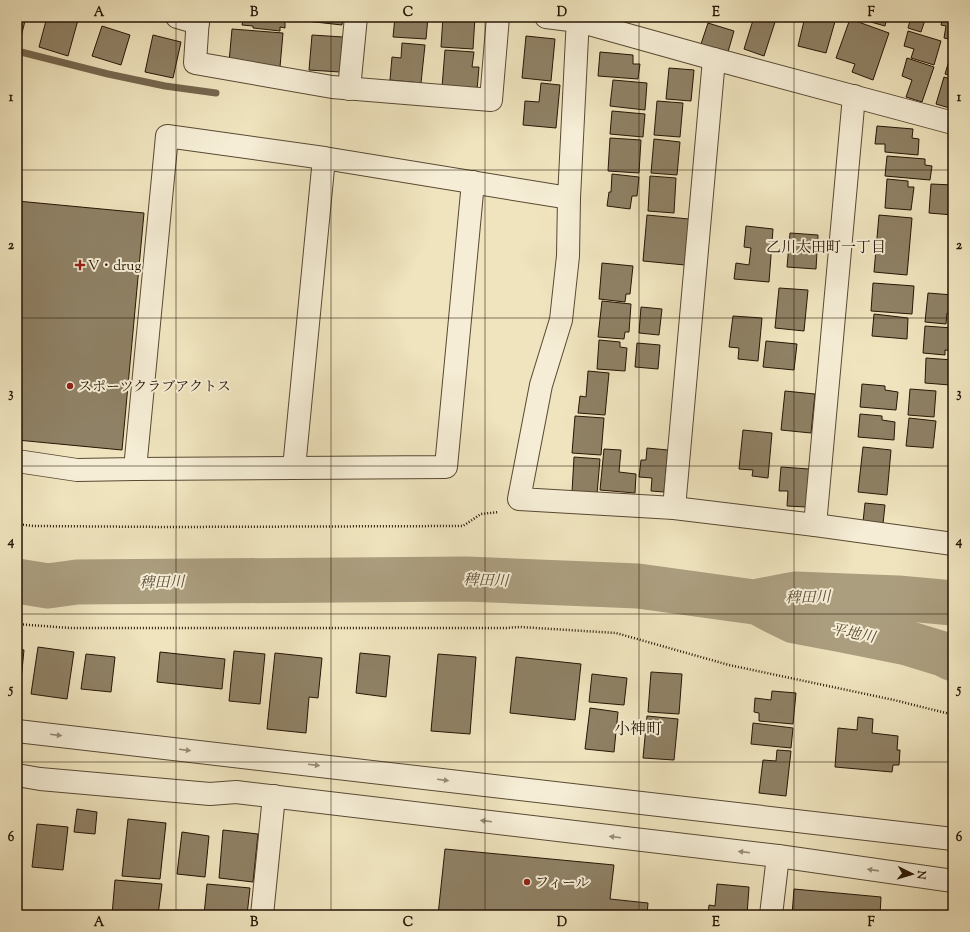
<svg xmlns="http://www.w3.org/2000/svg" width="970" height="932" font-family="'Sorts Mill Goudy','Noto Serif JP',serif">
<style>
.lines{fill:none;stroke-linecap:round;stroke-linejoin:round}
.stream{stroke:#76674e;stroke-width:7}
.river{stroke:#ab9e7f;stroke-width:45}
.building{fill:#8f8165;stroke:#271505}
.minor-casing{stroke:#594933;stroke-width:24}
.tertiary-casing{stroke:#594933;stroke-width:24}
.path{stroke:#271505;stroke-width:2.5;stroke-dasharray:1 2;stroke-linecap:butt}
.minor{stroke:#f5edd5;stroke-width:22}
.tertiary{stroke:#f5edd5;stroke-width:22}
.oneway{fill:#988c77}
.grid{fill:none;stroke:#271505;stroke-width:1;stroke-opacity:0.55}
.poi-dot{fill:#8f2418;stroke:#f5edd5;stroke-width:1.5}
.labels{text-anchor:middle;stroke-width:4;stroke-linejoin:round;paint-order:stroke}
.poi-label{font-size:14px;fill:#271505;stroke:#f5edd5;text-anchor:start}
.neighbourhood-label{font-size:15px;fill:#271505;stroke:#f5edd5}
.water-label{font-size:15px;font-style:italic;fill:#5c4c36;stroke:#f5edd5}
.quarter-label{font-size:16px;fill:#271505;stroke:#f5edd5}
.neatline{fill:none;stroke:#271505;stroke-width:1.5}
.grid-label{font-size:13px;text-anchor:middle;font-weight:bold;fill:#271505}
</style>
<rect width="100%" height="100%" fill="#efe4be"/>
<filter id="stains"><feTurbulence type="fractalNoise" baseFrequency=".005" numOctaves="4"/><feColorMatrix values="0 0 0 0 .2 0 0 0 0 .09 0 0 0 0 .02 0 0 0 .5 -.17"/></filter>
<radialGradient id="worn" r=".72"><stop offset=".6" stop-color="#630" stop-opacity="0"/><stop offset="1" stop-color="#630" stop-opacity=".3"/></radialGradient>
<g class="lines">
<polyline class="stream" points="17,51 108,74 165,86 216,93"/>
<g class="river">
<polyline points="17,581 48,586 77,582 466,579 638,586 754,602 795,594 898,598 953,603"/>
<polyline points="766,607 794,621 842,630 907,643 943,654 953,659"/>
</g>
</g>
<g class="building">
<polygon points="17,17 26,17 20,41 17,40"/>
<polygon points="47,17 69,17 78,20 68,56 39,47"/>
<polygon points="235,17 285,17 285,28 280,27 280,31 253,28 253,26 242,25 243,19 235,19"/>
<polygon points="306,17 343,17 342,25 306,21"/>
<polygon points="395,17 428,17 426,39 393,37"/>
<polygon points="443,17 475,17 473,49 441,47"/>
<polygon points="754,17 769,17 776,19 764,56 744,49"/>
<polygon points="805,17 831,17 836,18 826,53 798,46"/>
<polygon points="861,17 887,17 885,26 860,19"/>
<polygon points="911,17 926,17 921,32 908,28"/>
<polygon points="943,17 953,17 953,40 944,38 946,26 941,25"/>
<polygon points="850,19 889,33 873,80 852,72 855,64 836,58"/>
<polygon points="708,23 734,31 728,52 701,44"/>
<polygon points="102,26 130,35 121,65 92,56"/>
<polygon points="232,29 283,33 280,67 229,62"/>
<polygon points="908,31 941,41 934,65 911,58 914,49 904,46"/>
<polygon points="153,35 181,42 173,78 145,72"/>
<polygon points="312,35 343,37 340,72 309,70"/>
<polygon points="526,36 555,39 551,81 522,78"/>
<polygon points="402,43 425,45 421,83 390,80 392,57 401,58"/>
<polygon points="445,50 474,52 472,67 479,67 477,90 442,87"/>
<polygon points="600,52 633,55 633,64 640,64 638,79 598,76"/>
<polygon points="951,54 953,54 953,76 945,74"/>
<polygon points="907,58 934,67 922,102 906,97 912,80 902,76"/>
<polygon points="669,68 694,70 691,101 666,99"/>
<polygon points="944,77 953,80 953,109 936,104"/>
<polygon points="613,80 647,83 645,110 610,106"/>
<polygon points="541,83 560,85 556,128 523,125 525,101 539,102"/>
<polygon points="657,101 683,103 680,137 654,135"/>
<polygon points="612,111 645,114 643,137 610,134"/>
<polygon points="877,126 913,129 912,138 919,139 918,155 885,152 885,144 875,144"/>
<polygon points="610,138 641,140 639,173 608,171"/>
<polygon points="654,139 680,142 677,175 651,173"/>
<polygon points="951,150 953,150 953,183 949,182"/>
<polygon points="887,156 925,159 925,165 932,166 930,180 885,176"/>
<polygon points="612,174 639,177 637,196 632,196 630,209 607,206 609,192 611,192"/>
<polygon points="650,176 676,178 674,213 648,211"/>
<polygon points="887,179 908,181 908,187 914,187 911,210 885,208"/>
<polygon points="931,184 953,185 953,215 929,213"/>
<polygon points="17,201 144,213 122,450 17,440"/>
<polygon points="647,215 689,219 685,265 643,261"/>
<polygon points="879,215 912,218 907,275 874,272"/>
<polygon points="746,226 773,229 769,282 734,279 736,263 749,265 751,248 744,247"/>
<polygon points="790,233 818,235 816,269 787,267"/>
<polygon points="602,263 633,266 630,294 626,294 625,302 599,299"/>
<polygon points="873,283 914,286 912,314 871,311"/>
<polygon points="779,288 808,290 804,331 775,328"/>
<polygon points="928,293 953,295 953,314 947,313 946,324 925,322"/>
<polygon points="602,301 631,304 629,332 625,332 624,339 598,337"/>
<polygon points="641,307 662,309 659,335 639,333"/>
<polygon points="874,314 908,318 907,339 872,336"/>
<polygon points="733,316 762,318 758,361 738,359 739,348 729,347"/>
<polygon points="925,326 953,328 953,351 945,350 945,355 923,353"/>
<polygon points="599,340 620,342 620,347 627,348 625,371 597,369"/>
<polygon points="766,341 797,344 794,370 763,367"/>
<polygon points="637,343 660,345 658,369 635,367"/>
<polygon points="926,358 953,360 953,374 951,374 950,385 925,383"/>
<polygon points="588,371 609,373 605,415 578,413 580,396 586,397"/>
<polygon points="862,384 885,386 885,390 898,392 896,410 860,407"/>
<polygon points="910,389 936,391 934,417 908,415"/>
<polygon points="785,391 815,394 811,433 781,430"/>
<polygon points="860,414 882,416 882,420 895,422 894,440 858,437"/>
<polygon points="575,416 604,418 601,455 572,453"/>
<polygon points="909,418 936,421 933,448 906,446"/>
<polygon points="743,430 772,433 768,478 752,476 753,470 739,469"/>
<polygon points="863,447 891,450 887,495 858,492"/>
<polygon points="647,448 668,450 664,492 651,491 652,478 639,477 641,460 646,460"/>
<polygon points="604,449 621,450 619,472 636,474 635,493 600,490"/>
<polygon points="574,457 600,459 597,494 572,492"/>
<polygon points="781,467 809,469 806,507 787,506 788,491 779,491"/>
<polygon points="865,503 885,505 883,524 863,522"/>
<polygon points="38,647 74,652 67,699 31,694"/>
<polygon points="17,649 24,650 19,701 17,700"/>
<polygon points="234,651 265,654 260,704 229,701"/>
<polygon points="160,652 225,659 222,689 157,682"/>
<polygon points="275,653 322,658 318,698 309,697 306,733 267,729"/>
<polygon points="360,653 390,656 386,697 356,693"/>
<polygon points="86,654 115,657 111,692 81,689"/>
<polygon points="438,654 476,657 470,734 431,731"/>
<polygon points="516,657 581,664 575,720 510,713"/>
<polygon points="651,672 682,674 679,714 648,712"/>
<polygon points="592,674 627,678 624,705 589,702"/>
<polygon points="772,691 796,693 793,724 759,721 759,713 754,712 755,698 771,700"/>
<polygon points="590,708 618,712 614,752 585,749"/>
<polygon points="647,716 678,719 674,760 643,758"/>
<polygon points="858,717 873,719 872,733 898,736 897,750 900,750 899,765 893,765 892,772 835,767 838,728 857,730"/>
<polygon points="753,723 793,728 791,748 751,744"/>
<polygon points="777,750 791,751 786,796 759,793 763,760 776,761"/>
<polygon points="77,809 97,812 95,834 74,832"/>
<polygon points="128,819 166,823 160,879 122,876"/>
<polygon points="37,824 68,827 63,870 32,867"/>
<polygon points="223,830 258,834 253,882 219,878"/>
<polygon points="182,832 209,836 205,877 177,874"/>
<polygon points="445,849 614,865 610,899 648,903 647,915 438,915"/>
<polygon points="115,880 162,884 158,915 112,915"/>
<polygon points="207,884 250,888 247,915 204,915"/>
<polygon points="717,884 749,887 747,915 708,915 709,905 715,906"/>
<polygon points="794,889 881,897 880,915 792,915"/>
</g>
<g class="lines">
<g class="minor-casing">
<g id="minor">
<polyline points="177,17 198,23"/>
<polyline points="198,17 195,63 332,87 491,100 498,17"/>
<polyline points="546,17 578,21 714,59 953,123"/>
<polyline points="578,17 569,198 568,256 561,320 541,385 519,499 674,508 815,525 953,544"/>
<polyline points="349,89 356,17"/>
<polyline points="17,461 77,470 135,469 167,136 324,158 569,198"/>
<polyline points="294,468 324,158"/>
<polyline points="135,469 446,467 473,182"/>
<polyline points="674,508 714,59"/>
<polyline points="815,525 854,96"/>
<polyline points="262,915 274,796"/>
<polyline points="771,915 778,856"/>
</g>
</g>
<g class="tertiary-casing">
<g id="tertiary">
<polyline points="17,731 953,839"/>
<polyline points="17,775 40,779 210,794 236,792 778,856 953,881"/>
</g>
</g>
<g class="path">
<polyline points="17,524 33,526 169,527 463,526 481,514 499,512"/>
<polyline points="17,624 70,628 506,628 520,627 616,633 729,665 894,700 946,713 953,717"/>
</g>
<use href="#minor" class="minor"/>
<use href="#tertiary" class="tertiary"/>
</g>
<defs><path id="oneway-solid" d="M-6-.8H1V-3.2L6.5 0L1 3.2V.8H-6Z"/></defs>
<g class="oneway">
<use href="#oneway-solid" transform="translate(56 735) rotate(7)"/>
<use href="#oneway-solid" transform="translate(185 750) rotate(7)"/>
<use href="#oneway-solid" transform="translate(314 765) rotate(7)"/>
<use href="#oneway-solid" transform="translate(443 780) rotate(7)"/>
<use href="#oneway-solid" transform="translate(486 821) rotate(-173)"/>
<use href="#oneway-solid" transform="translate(615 837) rotate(-173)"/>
<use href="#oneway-solid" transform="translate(744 852) rotate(-173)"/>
<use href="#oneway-solid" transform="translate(873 870) rotate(-172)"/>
</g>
<path class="grid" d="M176,17V915M331,17V915M485,17V915M639,17V915M794,17V915M17,170H953M17,318H953M17,466H953M17,614H953M17,762H953"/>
<g class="poi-dot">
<path d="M78 259h4v4h4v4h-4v4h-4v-4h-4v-4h4z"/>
<circle cx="70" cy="386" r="4"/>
<circle cx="527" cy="882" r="4"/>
</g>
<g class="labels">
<g class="poi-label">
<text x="88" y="270">V・drug</text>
<text x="78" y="391">スポーツクラブアクトス</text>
<text x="535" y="887">フィール</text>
</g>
<g class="neighbourhood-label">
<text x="826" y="252">乙川太田町一丁目</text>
</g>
<g class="water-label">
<text transform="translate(486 580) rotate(2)" y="5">稗田川</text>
<text transform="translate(162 582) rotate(-1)" y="5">稗田川</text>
<text transform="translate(808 597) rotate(-1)" y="5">稗田川</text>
<text transform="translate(853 633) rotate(11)" y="5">平地川</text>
</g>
<g class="quarter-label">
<text x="638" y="734">小神町</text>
</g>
</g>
<rect width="970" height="932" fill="none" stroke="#efe4be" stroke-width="44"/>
<g transform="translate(912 874) rotate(95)" stroke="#f5edd5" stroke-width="3" paint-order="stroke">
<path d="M0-3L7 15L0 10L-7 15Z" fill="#271505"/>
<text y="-6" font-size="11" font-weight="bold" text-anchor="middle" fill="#271505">N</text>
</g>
<rect x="22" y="22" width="926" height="888" class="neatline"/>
<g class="grid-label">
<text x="99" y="16">A</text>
<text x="254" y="16">B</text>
<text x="408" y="16">C</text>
<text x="562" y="16">D</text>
<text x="716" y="16">E</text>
<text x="871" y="16">F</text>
<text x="11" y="101">1</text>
<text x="959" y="101">1</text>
<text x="11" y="249">2</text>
<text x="959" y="249">2</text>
<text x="11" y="397">3</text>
<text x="959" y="397">3</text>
<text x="11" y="545">4</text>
<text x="959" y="545">4</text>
<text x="11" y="693">5</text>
<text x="959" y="693">5</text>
<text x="11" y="841">6</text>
<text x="959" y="841">6</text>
<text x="99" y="926">A</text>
<text x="254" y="926">B</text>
<text x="408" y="926">C</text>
<text x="562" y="926">D</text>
<text x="716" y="926">E</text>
<text x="871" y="926">F</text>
</g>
<rect width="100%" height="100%" filter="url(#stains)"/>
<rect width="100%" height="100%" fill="url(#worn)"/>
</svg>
